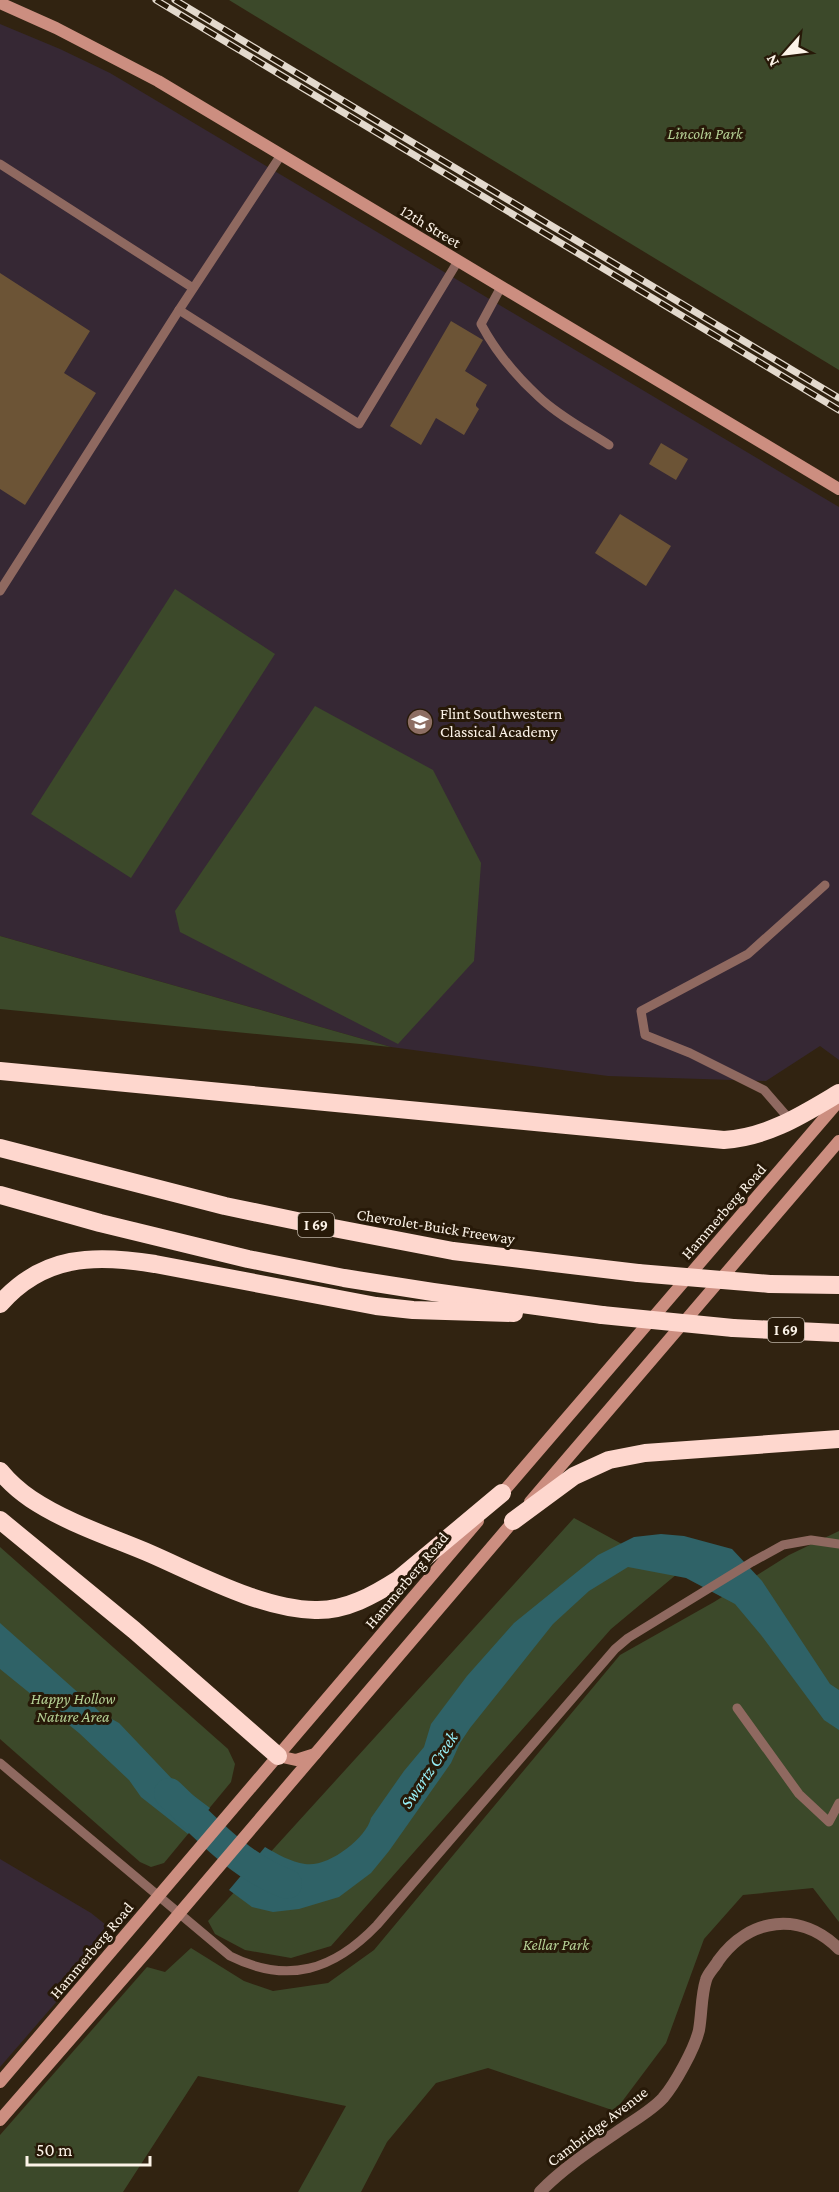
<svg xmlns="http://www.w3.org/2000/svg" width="839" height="2192" font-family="'Crimson Pro',serif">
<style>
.education{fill:#362834}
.green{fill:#3c492a}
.water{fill:#2f6267}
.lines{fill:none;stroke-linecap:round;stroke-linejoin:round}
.river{stroke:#2f6267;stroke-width:30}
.building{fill:#6c5436}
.lane{stroke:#8f6960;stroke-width:9}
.street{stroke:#8f6960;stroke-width:12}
.secondary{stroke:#cc8e80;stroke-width:12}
.highway{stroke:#fed7ce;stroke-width:18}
.rail-casing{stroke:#e3d9cd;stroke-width:7}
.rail{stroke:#271908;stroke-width:4.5;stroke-dasharray:14;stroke-linecap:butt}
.highway-bridge{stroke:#fed7ce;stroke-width:18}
.labels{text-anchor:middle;stroke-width:6;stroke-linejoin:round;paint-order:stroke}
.shield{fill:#271908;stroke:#bcb2a5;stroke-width:1.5}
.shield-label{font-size:15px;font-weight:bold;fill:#fcf3e8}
.park-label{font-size:16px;font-style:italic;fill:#b4cf94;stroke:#271908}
.street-label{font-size:16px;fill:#fcf3e8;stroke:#271908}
.poi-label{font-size:16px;fill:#fcf3e8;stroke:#271908;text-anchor:start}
.water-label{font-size:18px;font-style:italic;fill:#97eff7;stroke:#271908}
</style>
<rect width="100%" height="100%" fill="#312311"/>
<g class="education">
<polygon points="0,24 60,49 110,73 839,507 839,1060 820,1046 766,1081 608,1076 391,1047 0,936"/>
<polygon points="0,1859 91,1913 116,1933 0,2067"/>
</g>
<g class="green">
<polygon points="229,0 839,0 839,370"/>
<polygon points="175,589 275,654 131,878 31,814"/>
<polygon points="315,706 433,770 481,863 474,961 398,1044 180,932 175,911"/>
<polygon points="0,936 391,1047 0,1009"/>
<polygon points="574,1518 677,1574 611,1629 331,1946 291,1958 245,1950 215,1934 208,1921"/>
<polygon points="839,1531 839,1922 813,1888 743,1895 704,1939 666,2043 615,2111 488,2068 436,2083 387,2142 361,2192 298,2192 346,2106 198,2076 123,2192 0,2192 0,2135 147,1967 165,1972 191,1948 244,1981 273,1991 328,1983 374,1950 620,1655 714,1602 789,1555"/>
<polygon points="0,1547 228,1749 235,1764 231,1782 164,1863 151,1867 140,1862 0,1739"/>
</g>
<g class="water">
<path d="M661,1534L684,1536L732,1549L762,1581L830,1684L839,1690V1730L824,1720L761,1635L735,1604L686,1578L628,1567L589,1591L553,1624L470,1728L460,1743L451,1763L389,1851L371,1873L339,1897L299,1909L273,1912L252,1907L229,1890L265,1847C277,1854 291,1862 305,1864C327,1868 366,1839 371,1818L404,1771L424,1747L431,1724L467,1676L514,1623L598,1555L634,1537Z"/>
<polygon points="0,1623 101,1713 119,1723 174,1781 210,1808 188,1834 141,1797 129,1780 79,1733 0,1669"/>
</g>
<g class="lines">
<path class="river" d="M169,1793C205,1827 239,1866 287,1884"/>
</g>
<g class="building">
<polygon points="0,273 90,331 64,373 96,393 25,505 0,489"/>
<polygon points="451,321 483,340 465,371 487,385 476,404 476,406 479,409 464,435 436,418 421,445 390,426"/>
<polygon points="661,443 688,459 676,480 649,464"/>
<polygon points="620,514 671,546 646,586 595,553"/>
</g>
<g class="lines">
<g class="lane">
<polyline points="0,164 193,288"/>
<path d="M501,287L481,324C496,352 516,376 539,397C559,416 586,430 609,445"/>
<polyline points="179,310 359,424 458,261"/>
<polyline points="0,591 179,310 281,155"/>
<polyline points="791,1121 764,1090 690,1053 645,1035 641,1011 748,954 825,885"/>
<polyline points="737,1708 799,1794 829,1822 839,1803"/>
<path d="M0,1763L230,1956C288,1985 334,1970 377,1925L615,1649L628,1638L752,1562L783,1545L811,1540L839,1544"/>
</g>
<path class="street" d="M540,2192C564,2167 594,2148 623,2128C636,2119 652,2110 663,2098C675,2084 695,2048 699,2030C702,2013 701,1996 706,1980C708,1973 715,1967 718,1961C749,1917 801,1911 839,1949"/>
<g class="secondary">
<polyline points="0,3 56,28 158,81 839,489"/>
<polyline points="497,1499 839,1101"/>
<polyline points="530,1502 839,1141"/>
<polyline points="278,1756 296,1760 315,1754"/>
<polyline points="0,2082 478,1521"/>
<polyline points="0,2120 148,1950 517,1517"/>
</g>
<g class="highway">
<path d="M0,1071L724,1140C768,1137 802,1115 839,1093"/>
<polyline points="0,1148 225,1206 297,1221 453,1251 638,1273"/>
<polyline points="0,1195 100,1223 248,1259 344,1278 433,1292 602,1315"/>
<polyline points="770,1284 839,1285"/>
<path d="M0,1304C43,1255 94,1254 155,1264L376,1306L413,1310L514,1313"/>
<polyline points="733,1328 839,1333"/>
<path d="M0,1471C9,1482 19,1491 31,1499C67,1523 111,1537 151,1554C199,1575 262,1609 315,1610C346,1611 374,1595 399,1579L502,1493"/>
<polyline points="0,1520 134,1630 278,1756"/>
<polyline points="513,1521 574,1476 609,1460 645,1453 839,1439"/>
</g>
<g class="rail-casing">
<g id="rail">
<polyline points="156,0 839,410"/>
<polyline points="175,0 839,398"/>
</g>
</g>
<use href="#rail" class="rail"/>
<g class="highway-bridge">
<polyline points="638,1273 770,1284"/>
<polyline points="602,1315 733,1328"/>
</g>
</g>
<defs>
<g id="school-disc" transform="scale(1.35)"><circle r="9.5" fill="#8d6e63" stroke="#271908"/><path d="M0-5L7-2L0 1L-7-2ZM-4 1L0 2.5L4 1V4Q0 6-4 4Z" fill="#fff"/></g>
</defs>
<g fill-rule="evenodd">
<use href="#school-disc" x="420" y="722"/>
</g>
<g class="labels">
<g class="shield">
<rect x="298" y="1213" width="36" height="24" rx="4.5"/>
<rect x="768" y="1318" width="36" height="24" rx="4.5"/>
</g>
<g class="shield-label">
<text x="316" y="1230">I 69</text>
<text x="786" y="1335">I 69</text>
</g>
<g class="park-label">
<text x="705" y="139">Lincoln Park</text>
<text x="73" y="1704">Happy Hollow<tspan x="73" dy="18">Nature Area</tspan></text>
<text x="556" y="1950">Kellar Park</text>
</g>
<g class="street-label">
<text transform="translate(431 226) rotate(31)" y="6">12th Street</text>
<text transform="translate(723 1211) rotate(-49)" y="6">Hammerberg Road</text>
<text transform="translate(436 1226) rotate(9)" y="6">Chevrolet-Buick Freeway</text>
<text transform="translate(406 1580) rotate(-50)" y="6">Hammerberg Road</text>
<text transform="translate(91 1950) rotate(-50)" y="6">Hammerberg Road</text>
<text transform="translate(597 2126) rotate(-37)" y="6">Cambridge Avenue</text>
</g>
<g class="poi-label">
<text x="440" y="719">Flint Southwestern<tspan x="440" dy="18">Classical Academy</tspan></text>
</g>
<g class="water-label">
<text transform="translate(429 1770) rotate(-56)" y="6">Swartz Creek</text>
</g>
</g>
<g transform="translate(785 54) rotate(242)" stroke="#271908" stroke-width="4.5" paint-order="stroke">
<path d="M0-4.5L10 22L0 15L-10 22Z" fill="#fcf3e8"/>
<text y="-9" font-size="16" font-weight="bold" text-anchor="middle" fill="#fcf3e8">N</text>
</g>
<path d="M27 2156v9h123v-9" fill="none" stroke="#fcf3e8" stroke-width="3"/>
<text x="36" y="2156" font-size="18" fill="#fcf3e8" stroke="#271908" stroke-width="4.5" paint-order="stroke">50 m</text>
</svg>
